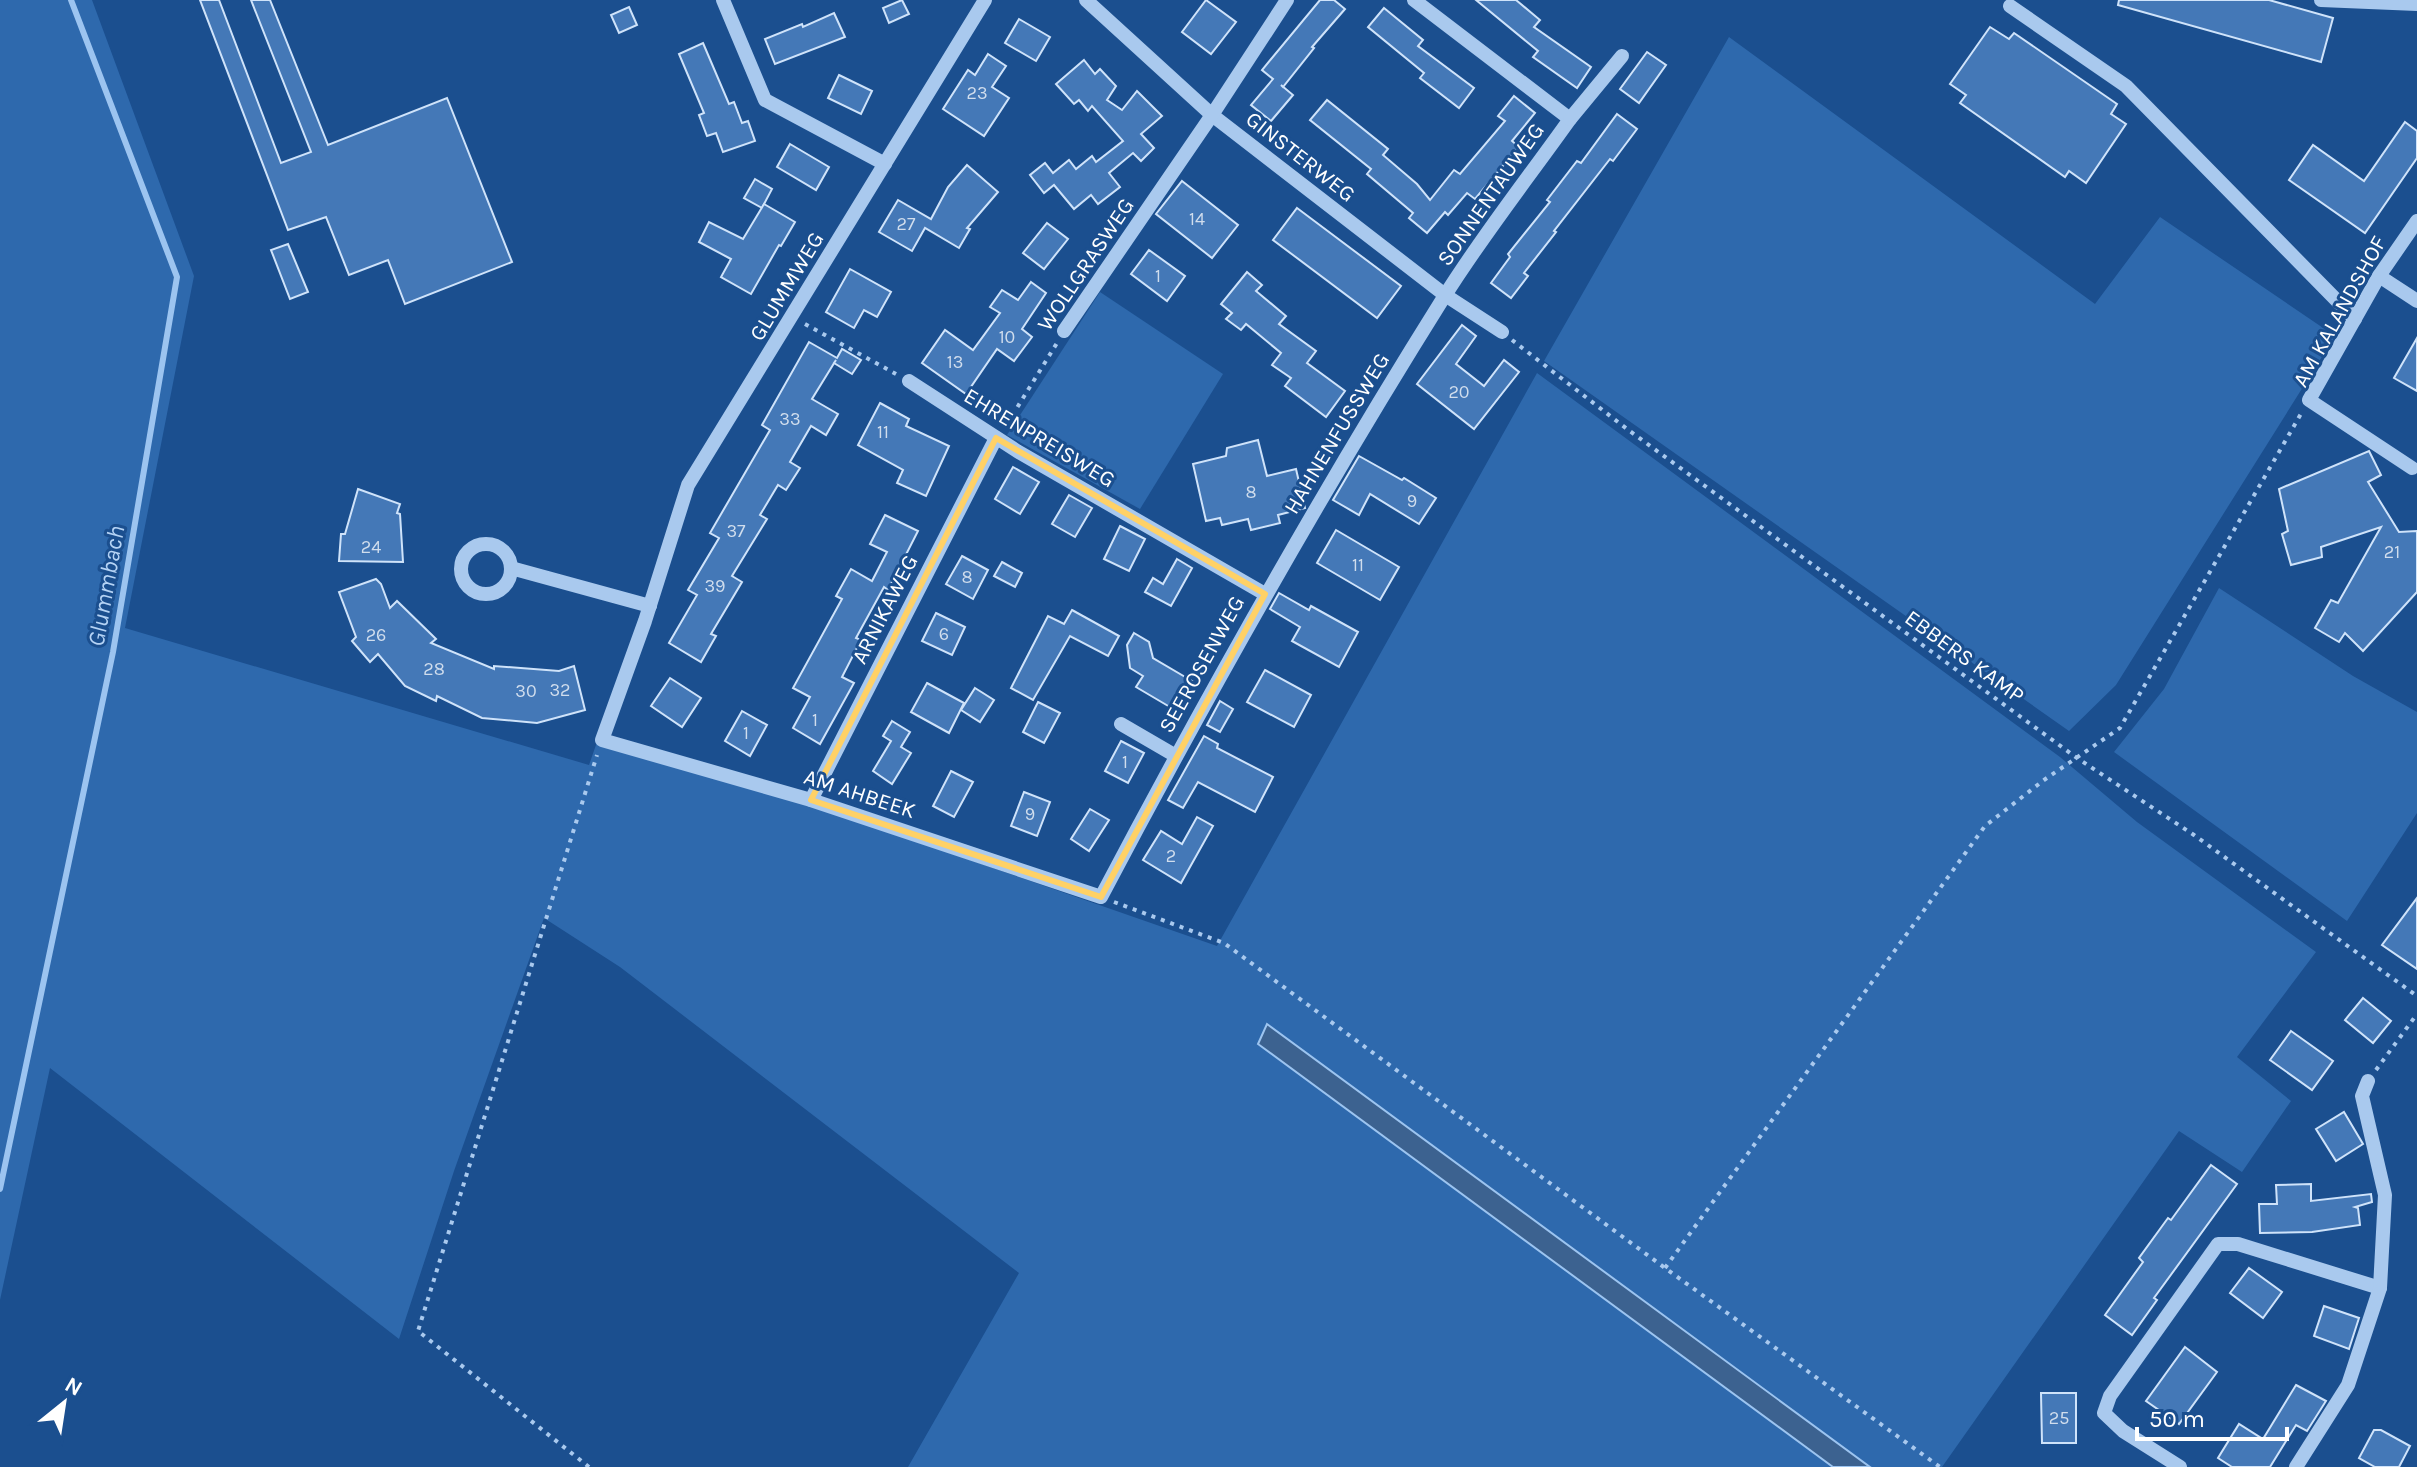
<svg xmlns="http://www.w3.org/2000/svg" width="2417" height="1467" font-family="Karla,sans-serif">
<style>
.green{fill:#2e69ad}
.water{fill:#3c6290;stroke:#9cc4f0;stroke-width:2}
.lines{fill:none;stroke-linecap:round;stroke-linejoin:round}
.stream{stroke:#9cc4f0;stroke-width:6}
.building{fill:#4478b7;stroke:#cfe3fa;stroke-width:2}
.path{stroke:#a9c9ee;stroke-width:4;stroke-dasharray:4 6;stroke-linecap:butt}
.minor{stroke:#a9c9ee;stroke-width:14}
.marked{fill:none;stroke:#ffd166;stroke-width:6;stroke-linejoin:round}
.labels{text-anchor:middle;stroke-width:6;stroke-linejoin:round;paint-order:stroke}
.number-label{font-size:18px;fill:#d0dded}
.street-label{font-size:22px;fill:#fff;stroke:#1b4f8f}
.water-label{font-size:24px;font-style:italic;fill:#b5d3f5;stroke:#1b4f8f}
</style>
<rect width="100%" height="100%" fill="#1b4f8f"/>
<g class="green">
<polygon points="0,0 92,0 194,276 125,628 589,765 597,742 812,805 1217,946 1537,373 2060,757 2137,822 2316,952 2237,1057 2291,1101 2242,1172 2179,1131 1942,1467 1870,1467 1267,1024 1258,1044 1833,1467 908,1467 1019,1273 620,967 544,918 454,1171 399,1339 50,1068 0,1300"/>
<polygon points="1729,37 2095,304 2160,217 2335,336 2116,685 2069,731 1544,361"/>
<polygon points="1100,292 1223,374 1140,509 1007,435"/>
<polygon points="2219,588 2353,676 2417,712 2417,813 2347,921 2114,752 2164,689"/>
</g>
<polygon class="water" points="1267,1024 1870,1467 1833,1467 1258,1044"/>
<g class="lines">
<polyline class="stream" points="0,1189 113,652 177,277 71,0"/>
</g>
<g class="building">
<polygon points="200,0 219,0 281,163 311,152 251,0 270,0 328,145 447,98 512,262 405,304 388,260 349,275 326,217 288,230"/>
<polygon points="902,0 909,14 889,23 883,8"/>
<polygon points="1206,0 1236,22 1211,54 1182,32"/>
<polygon points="1320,0 1334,0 1345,9 1312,47 1314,48 1283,87 1281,85 1293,95 1271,121 1251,105 1273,79 1262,70"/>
<polygon points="1476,0 1516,0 1540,20 1534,27 1591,67 1577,88 1533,57 1538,51"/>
<polygon points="2119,0 2269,0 2333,18 2321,62 2118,5"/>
<polygon points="629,7 637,25 619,33 611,15"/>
<polygon points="1384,8 1423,40 1418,46 1474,88 1459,108 1420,78 1424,73 1368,27"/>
<polygon points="834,13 845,37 775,64 765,39 802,24 803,27"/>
<polygon points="1019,19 1050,37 1036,61 1005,43"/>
<polygon points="1990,27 2009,39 2014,33 2117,104 2111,114 2126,124 2086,183 2069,171 2065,177 1960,103 1966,95 1950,84"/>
<polygon points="703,43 729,104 734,102 742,123 748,121 755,141 723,152 716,133 707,136 699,115 704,113 679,54"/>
<polygon points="1647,52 1666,65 1639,103 1620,89"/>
<polygon points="988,54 1006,66 992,87 1009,98 984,136 943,109 968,70 975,75"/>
<polygon points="1084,60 1095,74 1100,69 1116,86 1107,100 1122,110 1137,91 1162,116 1141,134 1154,148 1141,161 1133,153 1109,173 1120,187 1098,204 1091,195 1074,209 1054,185 1044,193 1030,175 1045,163 1053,173 1069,160 1076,169 1092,156 1096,162 1123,141 1092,106 1088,111 1079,100 1074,104 1056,84"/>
<polygon points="839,75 872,91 861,114 828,98"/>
<polygon points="1514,96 1535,113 1512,141 1519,147 1475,199 1467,193 1448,215 1445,212 1427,233 1409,218 1413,213 1367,174 1371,169 1310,120 1327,100 1388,149 1383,155 1417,184 1430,200 1454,170 1460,174 1505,121 1498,116"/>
<polygon points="1617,114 1637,129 1613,161 1610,159 1554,231 1556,232 1524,273 1528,276 1511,298 1491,283 1510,257 1508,254 1550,202 1547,200 1577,161 1581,163"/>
<polygon points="2405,122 2417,131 2417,158 2365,233 2289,180 2313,145 2364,181"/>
<polygon points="790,144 829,167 816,190 777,167"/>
<polygon points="967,165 998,192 967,228 970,229 959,248 925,228 912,251 879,232 898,200 931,219 948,187"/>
<polygon points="755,179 772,189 762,208 744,198"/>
<polygon points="1182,181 1238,225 1212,258 1156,214"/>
<polygon points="764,204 795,222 781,246 779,245 751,294 721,277 731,259 699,242 709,222 743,239"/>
<polygon points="1297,208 1401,286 1377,318 1273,240"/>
<polygon points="1047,223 1068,239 1044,269 1023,253"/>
<polygon points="288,244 308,292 290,299 271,250"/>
<polygon points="1149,250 1185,276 1167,301 1131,274"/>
<polygon points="850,269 891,292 877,317 864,310 854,328 826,312"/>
<polygon points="1247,272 1262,285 1256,291 1286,316 1279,324 1316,351 1307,363 1345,391 1326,417 1285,386 1291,378 1272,365 1281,353 1246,324 1241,330 1226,319 1232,313 1221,304"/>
<polygon points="1031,282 1046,293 1022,329 1032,337 1014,361 997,349 966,394 922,363 945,330 973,350 1000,313 990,307 1002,290 1018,300"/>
<polygon points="1462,325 1476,336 1456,364 1484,386 1504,360 1519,372 1474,429 1417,384"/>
<polygon points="2417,338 2417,391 2394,378"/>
<polygon points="809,342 837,358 842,349 861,360 852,374 834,363 836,360 812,399 838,414 826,435 811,426 790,462 800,468 786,490 778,485 760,515 767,519 732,576 742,582 711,634 716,636 701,662 669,643 697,595 688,590 719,538 710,533 770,430 762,425"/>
<polygon points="880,403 909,419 906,426 949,446 926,496 897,483 903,470 858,445"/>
<polygon points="1258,440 1267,476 1296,469 1305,508 1278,515 1280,523 1251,530 1248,519 1222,525 1220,518 1206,521 1193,464 1226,456 1227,448"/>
<polygon points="2369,451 2381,475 2368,482 2399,532 2417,531 2417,592 2363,651 2345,633 2339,642 2315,628 2331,600 2338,603 2381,527 2321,547 2322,557 2291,565 2282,534 2288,531 2279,489"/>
<polygon points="1359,456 1402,480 1404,478 1436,498 1419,524 1370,494 1359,515 1333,500"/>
<polygon points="1013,467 1039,482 1020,514 995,499"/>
<polygon points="358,489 400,504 397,513 400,514 403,562 339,561 341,534 345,534"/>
<polygon points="1069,495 1092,508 1075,537 1052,524"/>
<polygon points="885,515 918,531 888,590 884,587 856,638 861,640 842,677 854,683 820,744 793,728 810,697 793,688 842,599 836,596 851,569 872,581 887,552 870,544"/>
<polygon points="1120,526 1145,539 1129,571 1104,559"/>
<polygon points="1336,530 1399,567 1380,600 1317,563"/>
<polygon points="962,556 988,570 973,599 946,584"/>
<polygon points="1177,559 1192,568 1171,606 1145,592 1153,578 1163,584"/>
<polygon points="1002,562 1022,573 1015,587 994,576"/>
<polygon points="376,579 381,584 390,608 397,601 436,639 431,643 494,669 494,666 559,671 574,666 585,710 537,723 482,718 437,696 436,701 405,686 378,654 370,662 352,641 356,637 339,592"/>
<polygon points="1279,593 1309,610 1311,606 1358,632 1339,667 1292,641 1300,627 1270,609"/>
<polygon points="1072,610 1119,636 1108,656 1070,636 1033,700 1011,688 1048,616 1064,624"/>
<polygon points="936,613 965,627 952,655 922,641"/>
<polygon points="1134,633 1149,642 1153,658 1192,681 1175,710 1136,687 1143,676 1130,668 1127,645"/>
<polygon points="1265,670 1311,695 1294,727 1247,702"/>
<polygon points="670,678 701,698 682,727 651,706"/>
<polygon points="927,683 964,703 949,733 911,712"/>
<polygon points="975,688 994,700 980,722 961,710"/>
<polygon points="1220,701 1233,709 1220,732 1207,725"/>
<polygon points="1038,702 1060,713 1044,743 1023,732"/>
<polygon points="742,711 767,725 750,756 725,741"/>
<polygon points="892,721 910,732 901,747 911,753 892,784 873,771 891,741 883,736"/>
<polygon points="1204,736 1218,744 1217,748 1273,777 1255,812 1198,782 1183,808 1168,800"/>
<polygon points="1121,741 1144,753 1128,783 1105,771"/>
<polygon points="951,771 973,782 954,817 933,806"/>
<polygon points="1024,792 1050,802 1037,836 1011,826"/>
<polygon points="1090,809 1109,820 1089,851 1071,839"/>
<polygon points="1197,817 1213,826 1181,883 1143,860 1161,831 1182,844"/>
<polygon points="2417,898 2417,969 2382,945"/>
<polygon points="2363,998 2391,1021 2373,1043 2345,1020"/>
<polygon points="2291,1031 2333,1061 2312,1090 2270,1060"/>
<polygon points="2344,1112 2363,1144 2336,1161 2316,1129"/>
<polygon points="2211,1165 2237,1184 2154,1298 2157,1300 2132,1335 2105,1315 2143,1262 2139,1258 2168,1218 2171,1220"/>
<polygon points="2311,1184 2311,1201 2371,1194 2372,1202 2355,1207 2358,1208 2360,1225 2312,1232 2260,1233 2259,1204 2277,1204 2276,1185"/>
<polygon points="2249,1268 2282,1292 2263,1318 2230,1293"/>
<polygon points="2324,1306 2359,1318 2349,1349 2314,1336"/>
<polygon points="2185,1347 2217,1372 2179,1424 2146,1401"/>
<polygon points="2296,1385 2326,1401 2307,1431 2296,1425 2270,1467 2232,1467 2218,1458 2239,1424 2263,1439"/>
<polygon points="2041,1393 2076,1393 2076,1443 2042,1443"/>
<polygon points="2374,1430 2381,1430 2410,1446 2399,1467 2375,1467 2359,1458"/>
</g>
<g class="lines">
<g class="path">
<polyline points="805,324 896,374"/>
<polyline points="1512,340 1627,429 2077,758 2194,835 2417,996"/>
<polyline points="1007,424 1057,343"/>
<polyline points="1114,902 1224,943 1665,1268 1940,1467"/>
<polyline points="2376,1070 2417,1014"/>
<polyline points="1665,1268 1985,826 2044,780 2120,728 2302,412"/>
<polyline points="589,1467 418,1331 597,755"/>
</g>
<g class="minor">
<polyline points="723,0 765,100 885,164"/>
<path d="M985,0L688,485L645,621L602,740L811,800L1101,897C1208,694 1321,493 1444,297C1482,236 1528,178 1570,119L1414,0"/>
<polyline points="1086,0 1212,115 1445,295 1502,332"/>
<polyline points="2321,0 2417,4"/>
<polyline points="2010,6 2126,86 2355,319"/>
<polyline points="1570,119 1622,56"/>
<polyline points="2379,276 2417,301"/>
<polyline points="1064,331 1212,115 1287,0"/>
<polyline points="909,381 1017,451 1265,594"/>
<polyline points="2412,468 2309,400 2379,276 2417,221"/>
<circle cx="486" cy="569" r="25"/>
<polyline points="511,568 650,606"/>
<polyline points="1121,724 1176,756"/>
<polyline points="811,800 996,438"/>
<polyline points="2180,1467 2123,1431 2104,1413 2110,1396 2218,1244 2238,1244 2380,1288"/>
<polyline points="2296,1467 2348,1385 2380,1288 2385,1195 2362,1096 2368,1081"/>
</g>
</g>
<path class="marked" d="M996,438L1265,594L1101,897L811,800Z"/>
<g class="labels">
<g class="number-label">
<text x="977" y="99">23</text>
<text x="1197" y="225">14</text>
<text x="906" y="230">27</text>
<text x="1158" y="282">1</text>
<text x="1007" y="343">10</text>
<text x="955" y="368">13</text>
<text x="1459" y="398">20</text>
<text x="790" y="425">33</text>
<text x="883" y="438">11</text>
<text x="1251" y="498">8</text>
<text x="1412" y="507">9</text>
<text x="736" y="537">37</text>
<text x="371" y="553">24</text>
<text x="2392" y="558">21</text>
<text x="1358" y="571">11</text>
<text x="967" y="583">8</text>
<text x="715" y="592">39</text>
<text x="944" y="640">6</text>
<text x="376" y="641">26</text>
<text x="434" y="675">28</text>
<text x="560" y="696">32</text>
<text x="526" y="697">30</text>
<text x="815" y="726">1</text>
<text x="746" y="739">1</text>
<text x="1125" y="768">1</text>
<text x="1030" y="820">9</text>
<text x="1171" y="862">2</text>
<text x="2059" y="1424">25</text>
</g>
<g class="street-label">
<text transform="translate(1301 156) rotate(38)" y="8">GINSTERWEG</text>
<text transform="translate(1490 194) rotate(-55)" y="8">SONNENTAUWEG</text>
<text transform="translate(1085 264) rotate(-56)" y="8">WOLLGRASWEG</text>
<text transform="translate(786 286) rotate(-59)" y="8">GLUMMWEG</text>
<text transform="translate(2339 311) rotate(-61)" y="8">AM KALANDSHOF</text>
<text transform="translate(1336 433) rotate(-59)" y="8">HAHNENFUSSWEG</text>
<text transform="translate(1040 437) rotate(31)" y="8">EHRENPREISWEG</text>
<text transform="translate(884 609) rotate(-63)" y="8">ARNIKAWEG</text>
<text transform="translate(1965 656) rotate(36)" y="8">EBBERS KAMP</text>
<text transform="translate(1201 664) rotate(-61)" y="8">SEEROSENWEG</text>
<text transform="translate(860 793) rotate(18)" y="8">AM AHBEEK</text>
</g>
<g class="water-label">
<text transform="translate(106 586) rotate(-80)" y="8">Glummbach</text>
</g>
</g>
<g transform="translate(64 1403) rotate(30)" stroke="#1b4f8f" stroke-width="6" paint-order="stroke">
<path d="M0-6L14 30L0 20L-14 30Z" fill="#ffffff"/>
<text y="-12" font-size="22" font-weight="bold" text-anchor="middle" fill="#ffffff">N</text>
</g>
<path d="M2137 1427v12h150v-12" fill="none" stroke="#ffffff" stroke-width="4"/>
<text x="2149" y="1427" font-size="24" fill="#ffffff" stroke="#1b4f8f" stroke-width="6" paint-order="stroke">50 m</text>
</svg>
